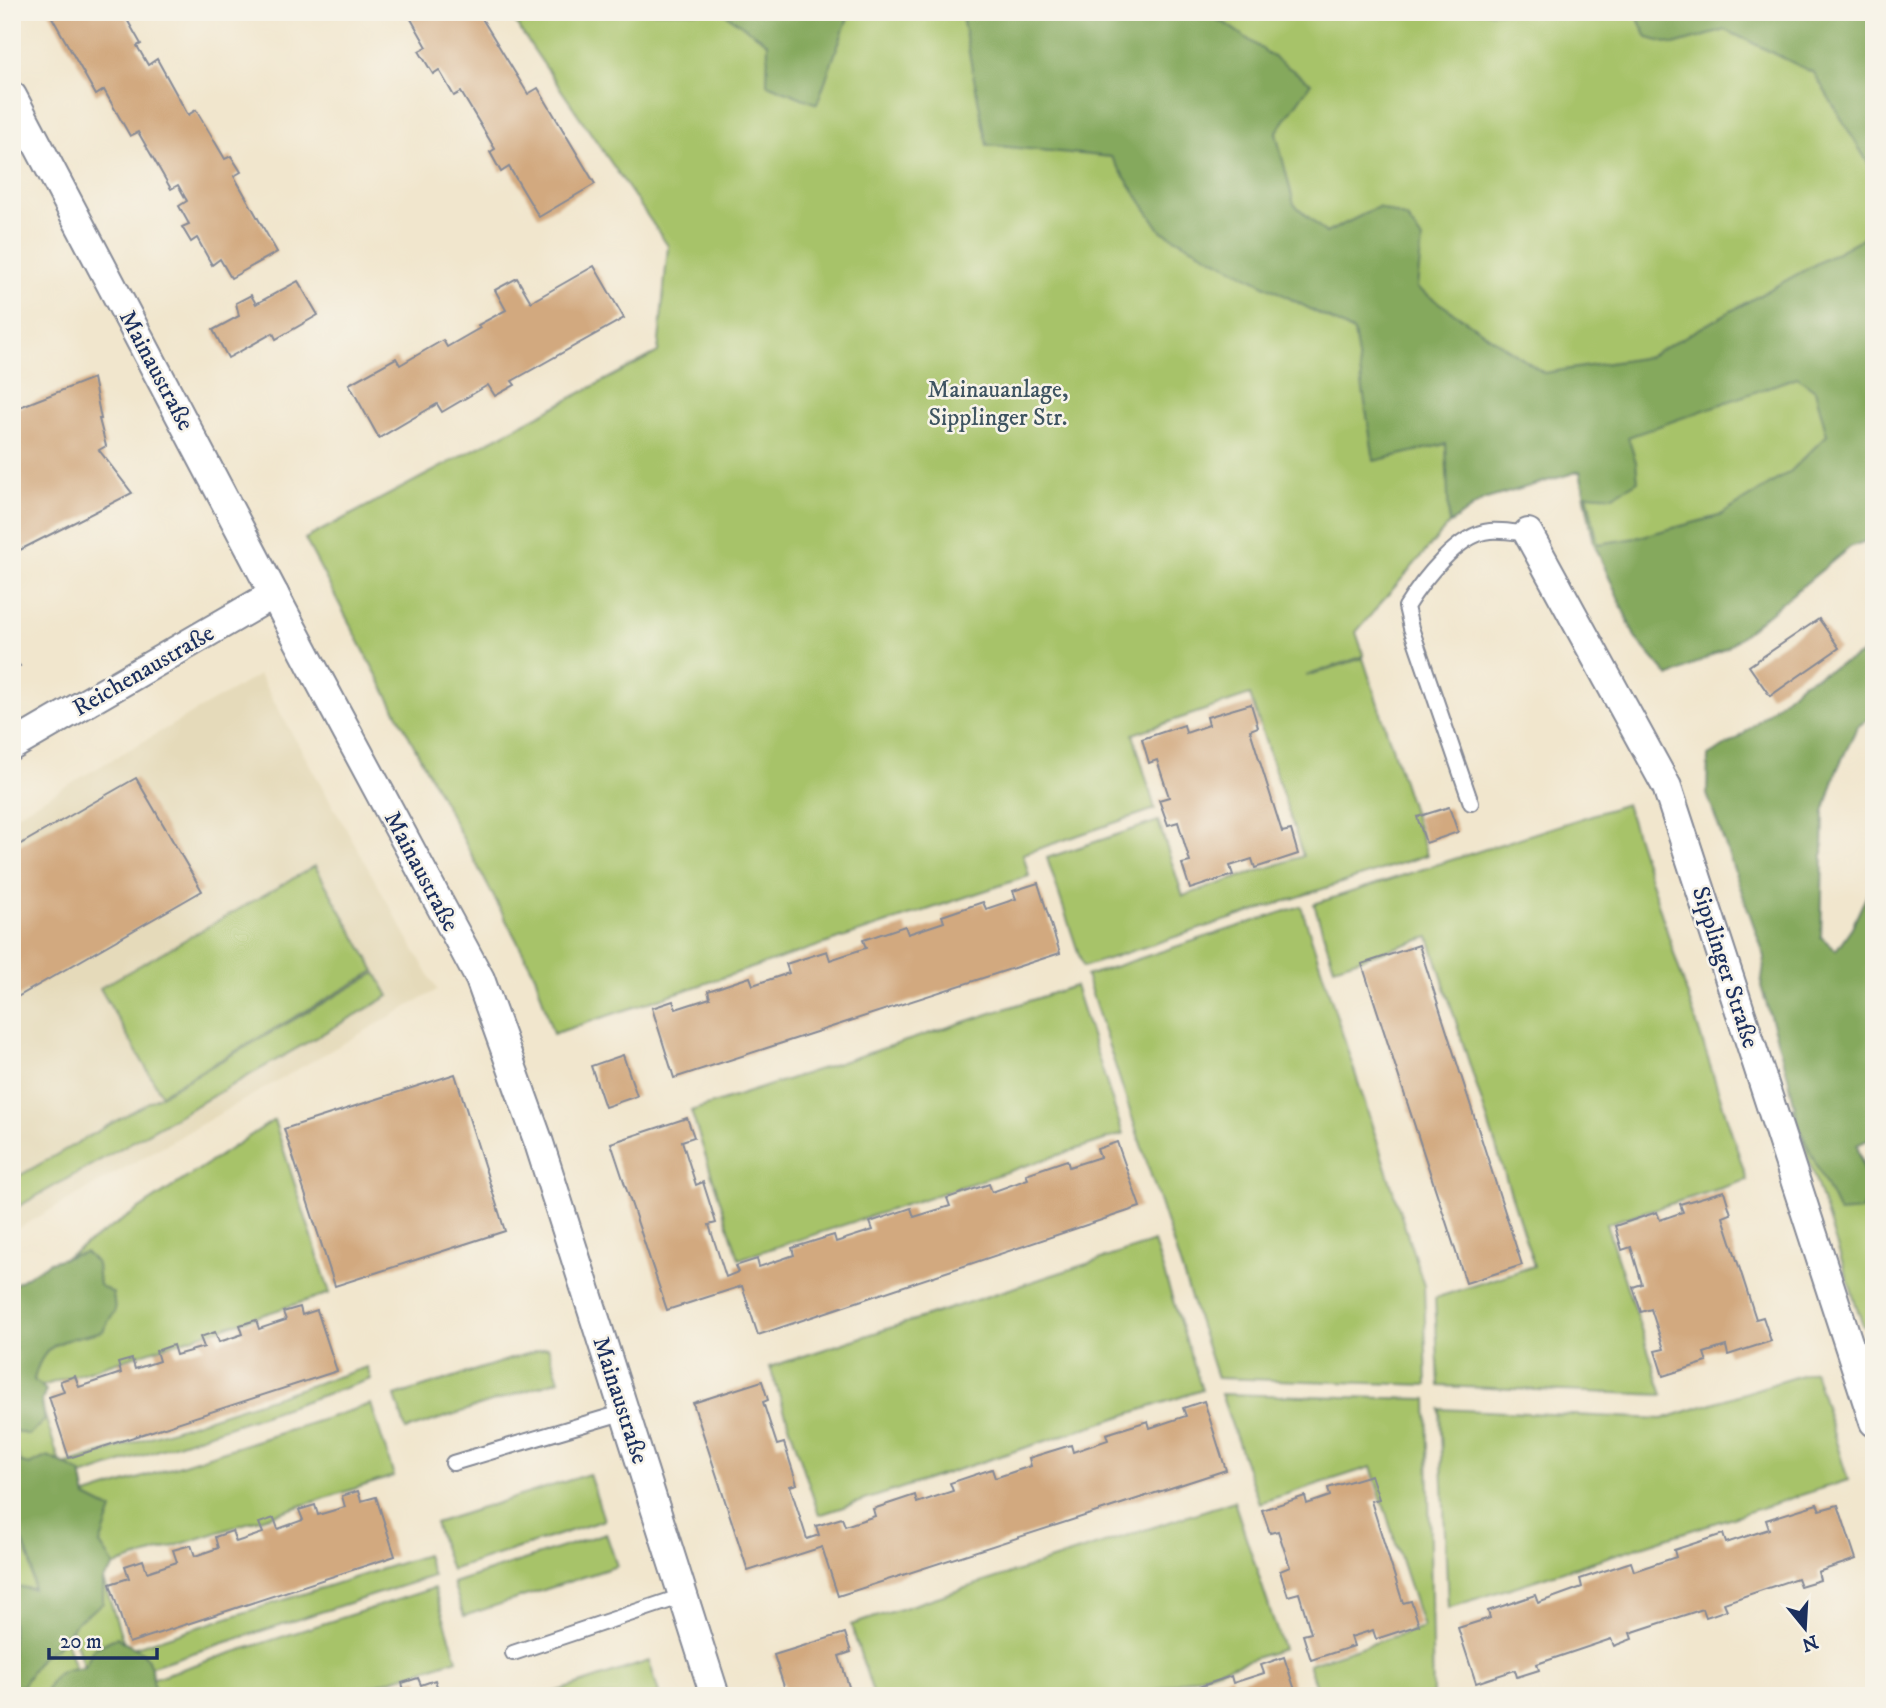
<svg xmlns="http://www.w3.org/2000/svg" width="1886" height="1708" font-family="'IM FELL DW Pica',serif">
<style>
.built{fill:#e5daba}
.green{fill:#a7c369;stroke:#617964;stroke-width:2}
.forest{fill:#85a95d;stroke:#506c5e;stroke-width:2;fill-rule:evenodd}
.building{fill:#d2a97f}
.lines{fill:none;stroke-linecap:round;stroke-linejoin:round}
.service-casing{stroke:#868a96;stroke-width:18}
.minor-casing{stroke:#868a96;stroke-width:32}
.service{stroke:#fff;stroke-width:14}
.minor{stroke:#fff;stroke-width:28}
.labels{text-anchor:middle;stroke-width:5;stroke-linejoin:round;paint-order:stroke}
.street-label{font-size:24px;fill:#1b2f5e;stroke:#f7f3e8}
.park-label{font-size:24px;fill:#3e5461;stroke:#f7f3e8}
</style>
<rect width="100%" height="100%" fill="#f7f3e8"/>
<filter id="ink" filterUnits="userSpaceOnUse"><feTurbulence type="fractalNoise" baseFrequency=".0143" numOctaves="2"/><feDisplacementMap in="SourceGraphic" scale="14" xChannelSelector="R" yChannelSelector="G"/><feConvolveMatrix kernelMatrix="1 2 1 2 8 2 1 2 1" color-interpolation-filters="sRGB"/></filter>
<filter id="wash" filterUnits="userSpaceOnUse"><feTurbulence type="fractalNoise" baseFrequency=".00686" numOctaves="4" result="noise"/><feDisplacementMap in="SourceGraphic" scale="28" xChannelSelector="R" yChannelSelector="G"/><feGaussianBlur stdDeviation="1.57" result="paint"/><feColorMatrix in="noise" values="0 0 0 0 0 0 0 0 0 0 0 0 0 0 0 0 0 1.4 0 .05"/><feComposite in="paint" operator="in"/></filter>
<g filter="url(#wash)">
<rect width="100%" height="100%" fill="#f1e6cd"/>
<polygon class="built" points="259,675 437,990 12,1232 12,817"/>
<g class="green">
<polygon points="508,12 1874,12 1874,479 1636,639 1594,543 1580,471 1483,500 1449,524 1356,632 1364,656 1306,676 1363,658 1427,855 1083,967 1047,858 1158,821 1183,896 1303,856 1250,695 1133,734 1155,809 1023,854 1029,876 553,1034 535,975 305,539 658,352 668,246"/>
<polygon points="1626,804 1747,1180 1606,1224 1663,1395 1439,1386 1435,1298 1534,1266 1429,937 1334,967 1314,904"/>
<polygon points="315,866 375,971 161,1094 100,988"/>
<polygon points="1301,906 1424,1286 1427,1385 1217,1378 1086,976"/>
<polygon points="376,973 389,996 12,1210 12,1180"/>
<polygon points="1075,986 1123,1134 739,1259 691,1111"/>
<polygon points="1874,1081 1856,1143 1874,1198 1874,1323 1863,1326 1792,1108"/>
<polygon points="274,1120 330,1293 36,1388 61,1466 367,1367 371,1379 31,1493 12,1437 12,1293"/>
<polygon points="1154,1242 1202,1390 819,1515 770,1367"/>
<polygon points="548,1347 559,1380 406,1430 395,1396"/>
<polygon points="1814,1371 1848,1480 1448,1608 1440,1409 1662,1419"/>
<polygon points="1221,1394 1427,1399 1433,1696 1319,1696 1308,1664 1423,1627 1371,1467 1259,1503"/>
<polygon points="371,1404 394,1476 100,1570 126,1650 426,1555 433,1576 90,1686 34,1512"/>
<polygon points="12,1474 84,1696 12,1696"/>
<polygon points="589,1474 604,1520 451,1570 435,1523"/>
<polygon points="1234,1501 1283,1649 1138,1696 874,1696 851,1625"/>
<polygon points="606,1533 617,1566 464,1616 453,1583"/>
<polygon points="434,1588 457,1659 341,1696 98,1696"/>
<polygon points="649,1661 660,1696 543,1696"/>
</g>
<g class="forest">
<polygon points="722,12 850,12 817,104 767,84 768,43"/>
<path d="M961,12H1199L1223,22L1311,83L1276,133L1294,204L1326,233L1378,207L1407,218L1422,240L1417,288L1544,373L1648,357L1868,235L1874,202V538L1850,547L1728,647L1669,677L1636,639L1594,543L1580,471L1483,500L1449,524L1446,444L1374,461L1354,332L1161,231L1111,157L987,145ZM1797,377L1815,390L1827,435L1791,471L1719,516L1635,538L1598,544L1587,494L1613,496L1638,481L1636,462L1628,437Z"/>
<polygon points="1635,12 1874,12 1874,173 1814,73 1726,30 1674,45 1647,38"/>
<polygon points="1874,648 1874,715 1857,727 1837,770 1824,812 1821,937 1836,950 1852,927 1874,879 1874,1137 1857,1145 1869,1195 1861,1211 1839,1213 1800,1130 1788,1076 1761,986 1765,957 1707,794 1708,756 1740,737 1802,683"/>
<path d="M85,1252L97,1264L99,1285L113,1293L115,1310L103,1331C67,1341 43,1338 34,1380L46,1390L42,1401L45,1420L29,1435L12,1430V1350L15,1349L12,1337V1286L50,1262Z"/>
<polygon points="48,1456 81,1473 86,1497 112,1510 100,1544 115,1566 103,1580 103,1603 77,1622 56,1648 42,1656 22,1686 12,1687 12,1586 33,1589 31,1563 20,1534 12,1540 12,1460 29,1465"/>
<path d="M117,1637C127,1647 134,1645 142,1652C153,1661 153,1682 155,1696H45C52,1671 62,1669 85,1667L93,1649Z"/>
</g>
<g id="blocks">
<g class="building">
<polygon points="49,12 132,12 125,16 141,44 137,46 148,65 157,59 188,115 196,110 225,159 231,156 241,172 234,176 277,252 231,278 220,259 212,265 197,238 191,242 182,227 189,224 179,206 187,201 178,185 171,189 138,132 130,136 104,90 96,95"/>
<polygon points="407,12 478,12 528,94 538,88 595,184 539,217 509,167 501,172 490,152 495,149 461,92 454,96 439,70 433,74 419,51 427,47"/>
<polygon points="594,266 624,318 512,381 515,385 495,396 488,385 442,412 437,404 379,438 349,384 396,358 400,365 443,340 447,347 480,328 478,325 506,310 495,290 517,278 531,302"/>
<polygon points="298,281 318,315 276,339 273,333 228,358 213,330 239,316 236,303 251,295 256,304"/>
<polygon points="93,378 101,419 99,419 106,446 99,450 132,493 12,554 12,410"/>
<polygon points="1819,619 1839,648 1770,696 1749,666"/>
<polygon points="12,656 20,666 12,670"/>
<polygon points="1251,704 1258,727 1250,730 1282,832 1291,830 1298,854 1255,868 1252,859 1230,866 1233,875 1190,889 1182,864 1190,862 1178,822 1168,825 1159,800 1169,797 1157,760 1149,763 1142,739 1184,725 1186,733 1209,725 1207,717"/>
<polygon points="136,778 202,891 12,1000 12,849"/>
<polygon points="1449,807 1458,832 1426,843 1417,817"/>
<polygon points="1038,883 1060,953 674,1078 652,1008 673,1001 676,1009 710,998 708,991 750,977 753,985 789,973 786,964 827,951 830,960 866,948 863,940 905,926 908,934 944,922 942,916 983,902 986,909 1016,899 1013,891"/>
<polygon points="1419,945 1522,1265 1466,1283 1362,964"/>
<polygon points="623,1055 637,1096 605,1107 591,1066"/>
<polygon points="455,1074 505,1231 335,1286 284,1129"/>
<polygon points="687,1118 694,1137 682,1141 696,1185 703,1182 716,1223 709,1225 726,1277 738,1272 735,1266 757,1259 759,1267 794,1255 792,1248 834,1235 836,1242 873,1230 870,1222 911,1208 914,1217 950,1206 947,1198 989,1184 992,1192 1028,1179 1026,1174 1067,1160 1069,1167 1100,1157 1097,1149 1117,1142 1140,1207 758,1335 742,1286 667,1310 623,1179 611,1143"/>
<polygon points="1724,1191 1731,1214 1723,1217 1756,1319 1763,1317 1771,1341 1728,1355 1726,1346 1704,1353 1707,1362 1663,1376 1655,1351 1664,1349 1651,1309 1641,1312 1633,1287 1642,1284 1631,1247 1622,1250 1615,1226 1657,1212 1660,1220 1683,1212 1680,1204"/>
<polygon points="300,1307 302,1315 317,1310 337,1371 69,1458 49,1397 64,1392 60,1381 75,1376 79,1387 121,1373 118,1363 132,1359 135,1369 159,1361 156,1351 173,1345 176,1355 204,1347 200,1337 215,1332 219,1342 243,1334 240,1325 256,1320 259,1329 286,1320 283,1312"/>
<polygon points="762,1381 768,1400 763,1402 777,1445 784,1443 797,1484 790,1486 807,1539 819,1535 816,1526 842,1518 845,1526 875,1516 873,1509 915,1495 917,1503 953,1491 950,1483 992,1469 995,1478 1031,1466 1029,1458 1071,1445 1073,1452 1108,1440 1106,1434 1148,1421 1150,1428 1186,1416 1183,1408 1204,1401 1226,1470 838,1596 822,1547 748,1571 693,1403"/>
<polygon points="1371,1475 1379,1499 1371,1501 1403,1603 1411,1601 1419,1625 1376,1639 1373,1630 1351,1637 1354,1646 1311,1660 1303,1635 1311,1633 1299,1593 1288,1596 1280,1571 1290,1567 1278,1531 1270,1533 1262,1510 1305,1496 1307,1504 1330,1496 1328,1488"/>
<polygon points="358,1491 361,1501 376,1497 395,1556 129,1643 110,1584 129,1578 125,1566 143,1560 147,1572 177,1562 173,1550 191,1545 195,1556 218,1548 215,1537 232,1531 236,1542 263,1533 259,1523 274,1518 278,1529 303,1520 299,1510 315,1505 318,1515 345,1507 342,1496"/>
<polygon points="1817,1504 1820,1510 1838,1505 1856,1559 1818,1572 1820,1580 1800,1586 1797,1578 1724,1603 1727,1610 1706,1617 1703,1609 1630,1633 1632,1639 1614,1646 1611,1639 1537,1664 1539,1670 1517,1677 1515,1670 1476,1683 1458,1628 1490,1618 1488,1611 1535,1595 1538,1603 1582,1587 1580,1579 1631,1562 1634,1571 1676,1557 1674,1550 1723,1534 1726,1543 1769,1529 1766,1520"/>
<polygon points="845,1633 851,1652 839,1656 852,1696 787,1696 774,1655"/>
<polygon points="1284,1657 1297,1696 1192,1696 1190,1690 1231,1676 1233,1683 1264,1673 1261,1665"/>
<polygon points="418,1678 421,1685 435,1680 440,1696 389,1696 404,1690 402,1683"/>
</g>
</g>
</g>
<g filter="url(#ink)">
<use href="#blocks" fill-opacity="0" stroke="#868a96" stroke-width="2"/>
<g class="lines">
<g class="service-casing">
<g id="service">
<path d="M1471,803L1411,628L1406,607C1422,581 1458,534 1490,531C1502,530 1516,533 1528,533"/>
<polyline points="453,1463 625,1412"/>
<polyline points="513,1653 683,1596"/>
</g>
</g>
<g class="minor-casing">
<g id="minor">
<polyline points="12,96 317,676 480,979 539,1143 715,1696"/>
<polyline points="1528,533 1667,787 1874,1422"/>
<polyline points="12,746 274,594"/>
</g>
</g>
<use href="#service" class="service"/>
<use href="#minor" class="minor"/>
</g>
</g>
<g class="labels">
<g class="street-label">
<text transform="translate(157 370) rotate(62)" y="8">Mainaustraße</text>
<text transform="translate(143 670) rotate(-30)" y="8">Reichenaustraße</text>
<text transform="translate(422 871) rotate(62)" y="8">Mainaustraße</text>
<text transform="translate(1726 967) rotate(72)" y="8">Sipplinger Straße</text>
<text transform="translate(621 1400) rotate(72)" y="8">Mainaustraße</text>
</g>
<g class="park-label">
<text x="998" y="397">Mainauanlage,<tspan x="998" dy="28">Sipplinger Str.</tspan></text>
</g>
</g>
<rect width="1886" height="1708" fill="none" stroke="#f7f3e8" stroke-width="42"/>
<g transform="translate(1805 1628) rotate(162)" stroke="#f7f3e8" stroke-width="5" paint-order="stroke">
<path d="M0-5L12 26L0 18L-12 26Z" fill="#1b2f5e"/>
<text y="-10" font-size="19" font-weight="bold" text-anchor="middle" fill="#1b2f5e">N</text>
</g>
<path d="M49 1648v10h108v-10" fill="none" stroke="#1b2f5e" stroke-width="3.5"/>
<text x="60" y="1648" font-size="21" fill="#1b2f5e" stroke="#f7f3e8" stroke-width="5" paint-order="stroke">20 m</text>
</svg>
